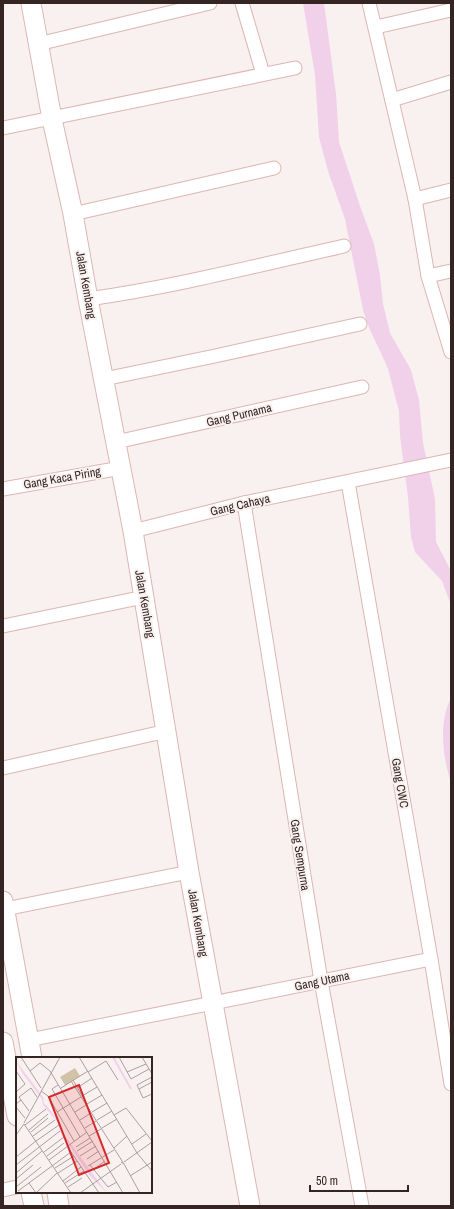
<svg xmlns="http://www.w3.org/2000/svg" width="454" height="1209" font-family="'Archivo Narrow',sans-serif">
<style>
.water{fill:#f1d0e9}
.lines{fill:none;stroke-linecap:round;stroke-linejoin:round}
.street-casing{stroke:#dcb6b1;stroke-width:15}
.secondary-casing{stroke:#dcb6b1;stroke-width:21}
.street{stroke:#fff;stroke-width:13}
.secondary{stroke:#fff;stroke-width:19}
.labels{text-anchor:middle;stroke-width:4;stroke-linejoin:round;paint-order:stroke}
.street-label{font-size:12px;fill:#342523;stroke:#f9f1f0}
.inset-river{fill:none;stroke:#f1d0e9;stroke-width:2}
.inset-road{fill:none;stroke:#aa9f9e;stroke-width:1}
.view{fill:#d62828;fill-opacity:0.15;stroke:#d62828;stroke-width:2}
.inset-edge{fill:none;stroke:#342523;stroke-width:2}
</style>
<rect width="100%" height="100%" fill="#f9f1f0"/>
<g class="water">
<polygon points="303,3 324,3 336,94 339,142 360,206 374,244 380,275 383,304 390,333 411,370 419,400 423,443 435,499 436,542 451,571 451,605 442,581 415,552 411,537 408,497 400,436 399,411 388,369 382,355 370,330 363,310 345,219 328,171 319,137 315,75"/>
<path d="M451,698V783C443,758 438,723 451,698Z"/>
</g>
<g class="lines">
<g class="street-casing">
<g id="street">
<polyline points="242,3 263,74"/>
<polyline points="369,3 415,199 428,276 451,352"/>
<polyline points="376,27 451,10"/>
<polyline points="38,44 210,3"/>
<polyline points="392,100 451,82"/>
<polyline points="3,128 295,68"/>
<polyline points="415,199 451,190"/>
<polyline points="73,214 274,168"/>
<polyline points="428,276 451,271"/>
<path d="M88,299C174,287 259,265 344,246"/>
<polyline points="104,379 215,356 360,324"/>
<polyline points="116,442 362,387"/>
<polyline points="348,482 431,959 451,1084"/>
<polyline points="3,489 121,468"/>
<polyline points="244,503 321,981 362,1206"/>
<polyline points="133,531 244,503 451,460"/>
<polyline points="3,626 144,597"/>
<polyline points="3,768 167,731"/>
<polyline points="5,909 189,872"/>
<polyline points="29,1040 431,959"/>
<polyline points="3,1190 17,1187"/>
</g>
</g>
<g class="secondary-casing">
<g id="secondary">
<polyline points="31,3 52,119 73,214 88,299 133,531 189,872 250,1206"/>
<polyline points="3,901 32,1058"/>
<polyline points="3,1042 17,1116"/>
<polyline points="31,1192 34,1206"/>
<polyline points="57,1192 59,1206"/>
</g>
</g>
<use href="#street" class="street"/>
<use href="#secondary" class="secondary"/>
</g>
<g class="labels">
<g class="street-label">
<text transform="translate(86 285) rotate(80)" y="4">Jalan Kembang</text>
<text transform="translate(239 415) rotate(-13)" y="4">Gang Purnama</text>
<text transform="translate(62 478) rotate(-10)" y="4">Gang Kaca Piring</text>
<text transform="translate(240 505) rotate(-13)" y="4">Gang Cahaya</text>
<text transform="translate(145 604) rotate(80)" y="4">Jalan Kembang</text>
<text transform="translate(400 783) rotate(80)" y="4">Gang CWC</text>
<text transform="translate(300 855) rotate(81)" y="4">Gang Sempurna</text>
<text transform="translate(198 923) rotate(80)" y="4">Jalan Kembang</text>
<text transform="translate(322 981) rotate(-12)" y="4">Gang Utama</text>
</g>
</g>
<g transform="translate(16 1057)">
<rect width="136" height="136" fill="#f9f1f0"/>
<path d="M59,11L64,19L49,28L44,20Z" fill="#d2c3a8"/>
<path d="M0,4L27,40L28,47L31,49L42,64L46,75L91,136L74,119L45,76L41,64L27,48L26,42L7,17Z" fill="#f1d0e9"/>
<path class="inset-river" d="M97,0L115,32"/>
<path class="inset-road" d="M5,0L25,31M63,0L121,96L136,114M103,0L115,22L133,12M126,0L136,17M0,14L9,27L0,35M14,14L24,6L34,14L107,136M72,15L90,4L102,23M111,15L130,7M136,20L121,28L127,41L136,37M57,23L68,42M55,24L108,107L105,105M42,28L36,32L64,80M45,31L72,14M61,31L76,21M123,32L136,25M25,34L32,39L58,84M66,39L81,30M5,43L13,54M0,47L5,43L3,40L15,31L21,40M71,47L86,38M0,50L9,61M41,55L65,40M59,55L70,48M76,55L91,46M98,58L110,51L136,84M64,63L75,56M81,63L96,54M8,66L44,0M8,67L55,136M9,68L30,52M69,71L80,64M86,71L101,62M13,73L32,57M15,75L32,61M0,78L8,67M17,79L39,63M73,79L85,72M20,84L43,68M116,87L130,77M60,90L74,81M98,91L111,79M53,92L83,136M61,94L77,84M28,95L48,80M31,99L48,86M64,99L80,89M0,100L20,84M71,102L83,94M33,103L71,75M108,105L136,85M108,107L124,136M0,108L44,74M74,108L92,130L101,125M72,109L98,93M39,111L58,99M77,113L89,104M0,116L26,94M42,116L61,104M114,119L136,105M0,122L17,108M47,124L65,110M13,126L20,136M49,126L68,114M0,130L25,110M52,130L66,121M2,134L55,95M20,136L41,116M64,136L105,107"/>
<path class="view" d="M63,28L93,106L63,118L33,40Z"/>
<rect width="136" height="136" class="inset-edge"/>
</g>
<rect width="454" height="1209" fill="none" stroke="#342523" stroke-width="8"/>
<path d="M310 1185v6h98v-6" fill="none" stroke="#342523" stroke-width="2"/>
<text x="316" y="1185" font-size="12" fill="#342523" stroke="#f9f1f0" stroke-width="3" paint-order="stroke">50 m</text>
</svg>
